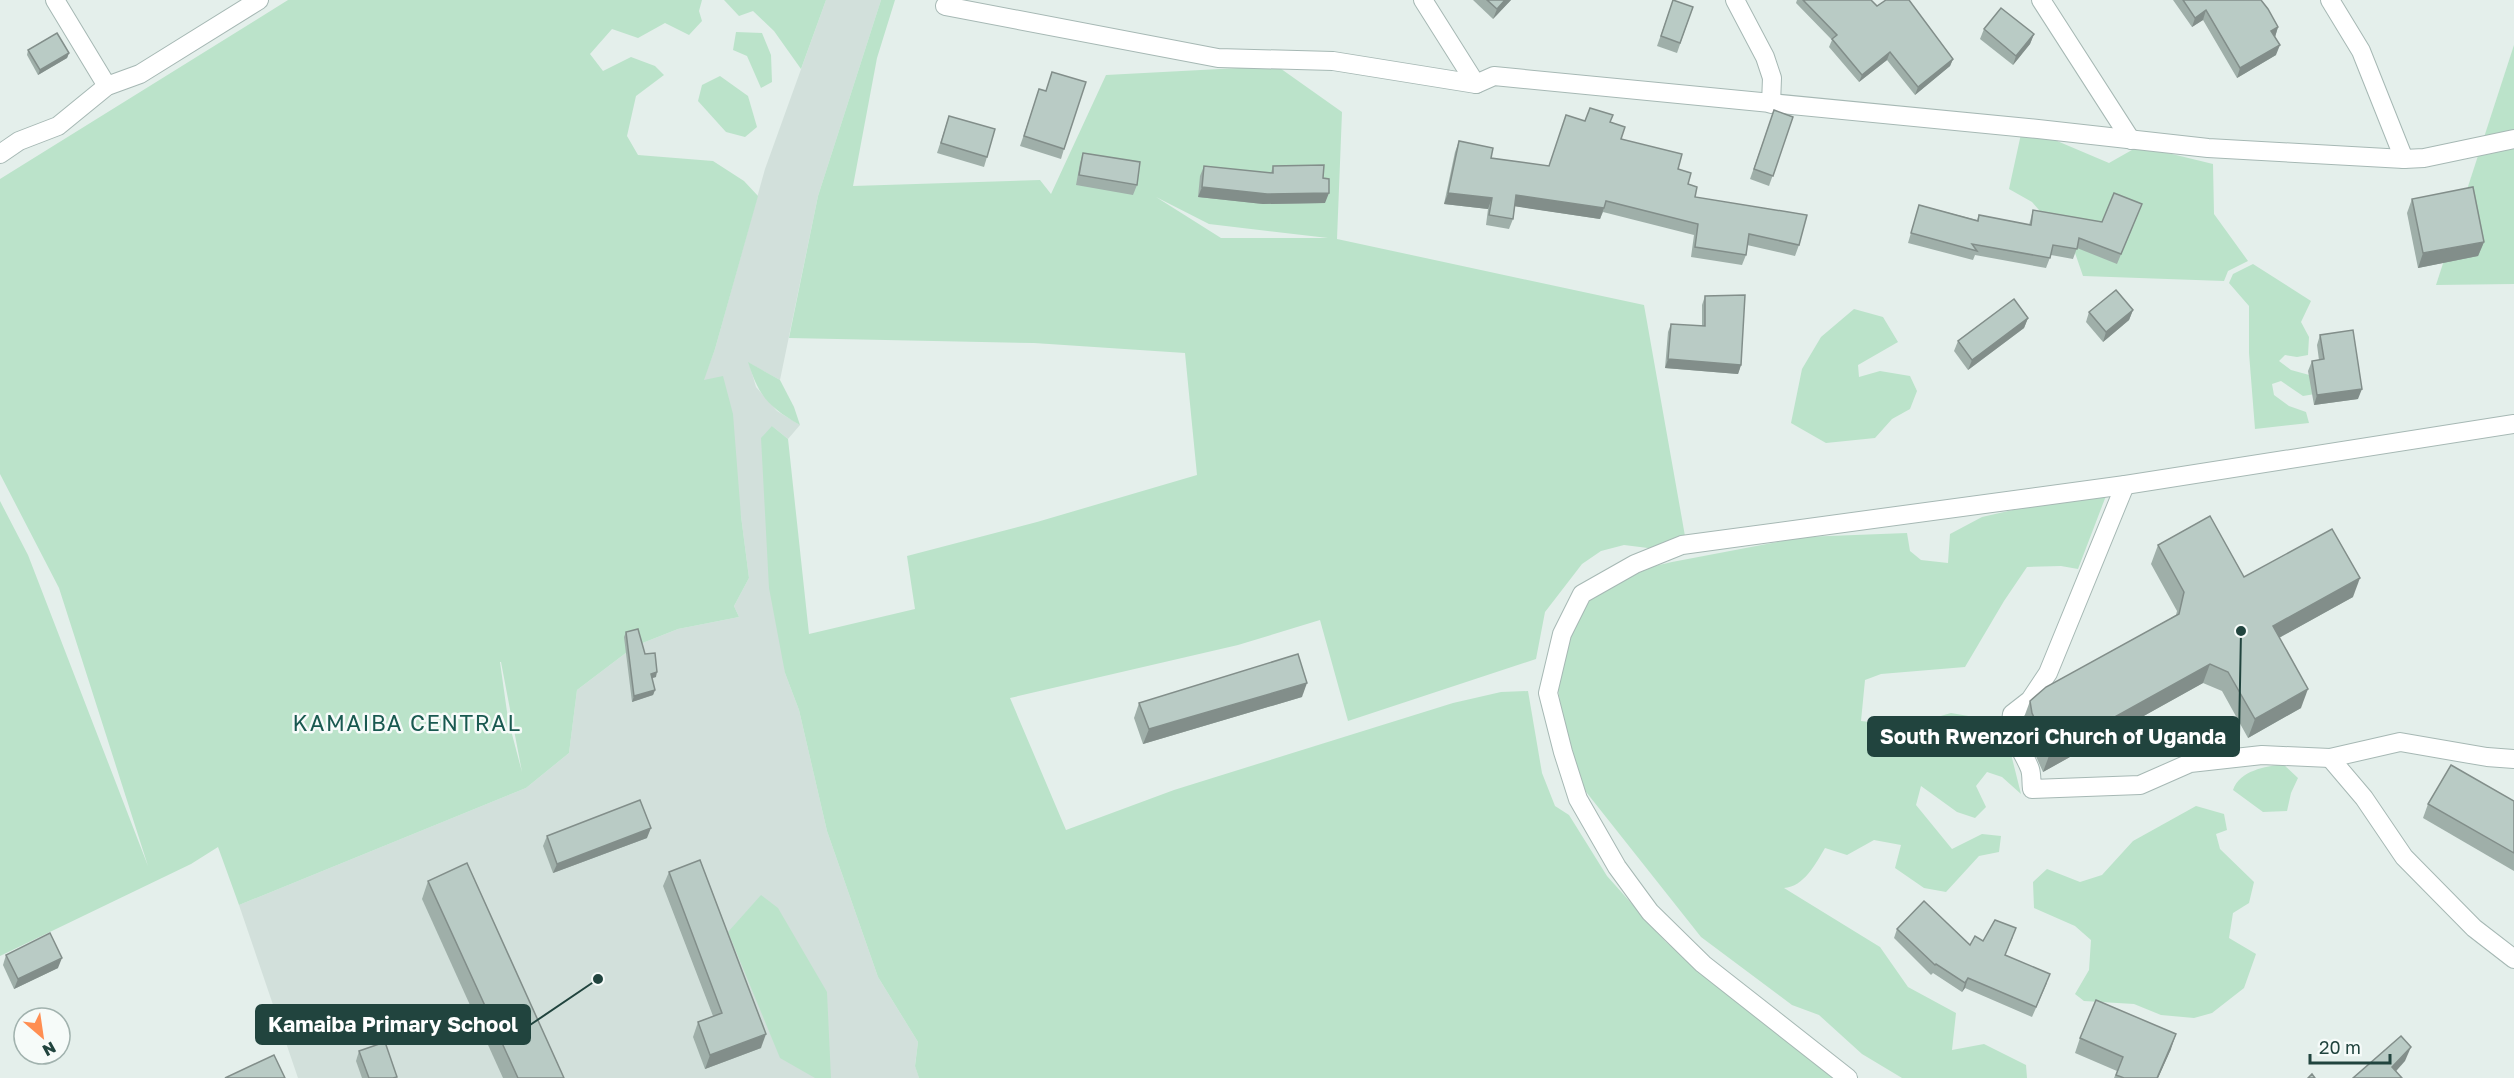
<svg xmlns="http://www.w3.org/2000/svg" width="2514" height="1078" font-family="'Golos Text',sans-serif">
<style>
.built{fill:#d2e0db}
.green{fill:#bbe3ca;fill-rule:evenodd}
.lines{fill:none;stroke-linecap:round;stroke-linejoin:round}
.street-casing{stroke:#a6b8b4;stroke-width:20}
.street{stroke:#fff;stroke-width:18}
.wall{fill:#9fafa9}
.shaded-wall{fill:#828e8a}
.building{fill:#b9cbc5;stroke:#828e8a;stroke-width:1.5}
.labels{text-anchor:middle;stroke-width:5;stroke-linejoin:round;paint-order:stroke}
.quarter-label{font-size:22px;letter-spacing:1.5px;fill:#195950;stroke:#f6fbf9}
.leader{fill:none;stroke:#21443e;stroke-width:2}
.callout-dot{fill:#21443e;stroke:#f6fbf9;stroke-width:2}
.callout{fill:#21443e;stroke:#21443e;stroke-width:2}
.callout-label{font-size:21px;text-anchor:middle;font-weight:bold;fill:#fff}
</style>
<rect width="100%" height="100%" fill="#e4efeb"/>
<polygon class="built" points="826,0 881,0 818,196 780,380 749,363 756,387 777,411 800,425 788,439 772,426 785,673 799,710 827,831 878,977 918,1042 915,1065 919,1078 298,1078 239,905 526,788 569,753 577,690 635,646 678,629 739,617 734,606 749,578 741,516 703,381 715,349 765,169"/>
<g class="green">
<path d="M288,0H702L699,11L702,21L689,35L665,23L638,38L612,29L590,54L603,71L631,57L655,66L664,75L636,96L627,136L638,155L713,161L744,181L758,196L715,349L704,380L723,376L733,414L741,516L749,578L734,606L739,617L678,629L635,646L577,690L569,753L526,788L239,905L218,847L191,864L0,956V501L28,555L148,866L59,588L0,474V179ZM500,662H501L522,772L508,719Z"/>
<polygon points="724,0 826,0 801,69 774,31 753,11 739,16"/>
<path d="M881,0H895L877,58L853,186L1040,180L1051,194L1106,75L1277,66L1342,112L1337,239L1644,305L1688,553L1624,545L1601,551L1582,564L1545,612L1536,659L1348,721L1320,620L1238,645L1010,698L1066,830L1174,790L1453,703L1501,692L1528,691L1542,773L1555,806L1569,815L1607,876L1666,942L1844,1078H919L915,1066L918,1042L878,977L827,831L799,710L785,673L769,588L761,438L772,426L788,439L809,634L915,609L907,556L1037,522L1197,475L1185,353L1034,343L789,338L818,196ZM1156,197L1209,224L1328,238H1221Z"/>
<polygon points="736,32 762,33 771,55 772,82 761,88 747,56 733,50"/>
<polygon points="2514,45 2514,284 2436,285"/>
<polygon points="720,76 748,96 757,127 745,137 726,132 698,101 702,85"/>
<polygon points="2021,134 2050,138 2109,163 2139,146 2213,164 2214,214 2248,261 2228,271 2224,281 2083,276 2074,250 2032,202 2009,189"/>
<polygon points="2253,264 2311,301 2301,322 2309,337 2308,355 2297,357 2285,355 2279,361 2291,370 2313,376 2321,393 2303,396 2281,381 2272,384 2274,395 2289,406 2306,412 2309,423 2255,429 2249,353 2249,306 2229,283 2233,274"/>
<polygon points="1854,309 1883,317 1898,342 1858,365 1859,377 1880,371 1910,376 1917,391 1910,409 1892,419 1875,438 1826,443 1791,423 1802,369 1821,337"/>
<path d="M748,362L780,380L794,407L800,425C769,407 759,397 748,362Z"/>
<path d="M2109,488L2078,569L2061,566L2027,567L2004,601L1965,667L1881,674L1865,680L1861,721L1906,726L1951,713L2003,722L2021,794L2002,777L1987,772L1976,786L1986,807L1975,818L1957,812L1921,786L1916,805L1952,849L1982,834L2001,836L1999,852L1979,856L1946,892L1924,888L1895,868L1901,845L1874,840L1847,855L1825,848C1816,863 1804,887 1784,888L1880,947L1908,987L1956,1013L1952,1050L1984,1044L2026,1065L2027,1078H1902L1862,1054L1819,1015L1792,1005L1701,937L1579,783L1563,719L1556,678L1570,629L1598,588L1629,572L1672,562L1803,537L1907,533L1910,551L1921,560L1948,563L1950,534L1982,517Z"/>
<path d="M2283,764L2298,778L2291,793L2287,811L2263,812L2233,790C2240,770 2265,767 2283,764Z"/>
<polygon points="2196,806 2224,814 2227,830 2216,834 2220,849 2254,882 2249,903 2233,913 2229,938 2256,954 2244,988 2212,1013 2194,1018 2161,1015 2134,1004 2084,1001 2075,994 2089,970 2091,940 2075,926 2034,908 2033,882 2047,869 2080,882 2102,875 2133,841"/>
<polygon points="761,895 778,908 827,992 831,1078 815,1078 780,1058 728,932"/>
</g>
<g class="lines">
<g class="street-casing">
<g id="street">
<polyline points="55,0 107,86"/>
<polyline points="1423,0 1476,84"/>
<polyline points="1735,0 1765,57 1772,78 1771,104"/>
<polyline points="2041,0 2131,140"/>
<polyline points="2330,0 2361,51 2404,159"/>
<polyline points="945,6 1218,58 1333,61 1476,84 1494,76 2038,129 2208,148 2404,159 2424,158 2514,139"/>
<polyline points="0,154 19,141 58,126 107,86 140,74 259,0"/>
<path d="M2125,485L2048,673L2030,700L2012,714C2008,736 2023,750 2030,769C2032,775 2031,782 2032,789L2140,785L2190,763L2262,755L2330,758L2400,742L2487,757L2514,759"/>
<polyline points="2330,758 2364,798 2404,857 2474,928 2514,959"/>
<polyline points="1848,1078 1703,964 1650,912 1617,867 1578,799 1563,752 1548,693 1562,634 1582,594 1635,564 1682,545 2125,485 2514,424"/>
</g>
</g>
<use href="#street" class="street"/>
</g>
<g class="wall">
<polygon points="1473,0 1511,0 1493,19"/>
<polygon points="1673,0 1693,7 1677,53 1657,46"/>
<polygon points="1797,0 1871,0 1877,6 1953,59 1950,66 1915,95 1887,60 1859,82 1829,47 1832,40 1796,3"/>
<polygon points="2173,0 2261,0 2278,27 2275,37 2276,55 2237,78 2203,20 2192,27"/>
<polygon points="1984,29 2034,34 2030,44 2013,65 1980,39"/>
<polygon points="28,50 69,53 67,58 38,75 27,55"/>
<polygon points="1046,91 1064,149 1061,159 1020,146 1036,99"/>
<polygon points="1590,108 1610,122 1621,139 1678,169 1688,184 1695,197 1799,245 1795,256 1747,245 1746,255 1742,265 1691,257 1694,235 1603,212 1600,219 1515,206 1513,219 1509,229 1486,225 1488,209 1444,204 1455,152 1459,141 1491,158 1549,166 1585,121"/>
<polygon points="1774,110 1793,117 1769,186 1750,179"/>
<polygon points="949,116 987,157 984,167 937,153"/>
<polygon points="1083,153 1137,185 1133,195 1076,185 1080,163"/>
<polygon points="1204,166 1271,173 1273,166 1323,178 1325,203 1263,204 1198,197 1200,176"/>
<polygon points="2412,199 2484,242 2478,256 2418,268 2407,213"/>
<polygon points="2142,204 2117,264 2077,248 2073,259 2051,255 2046,268 1975,255 1973,260 1908,243 1919,205 1977,220 1979,215 2029,225 2033,210 2102,222"/>
<polygon points="1705,296 1741,365 1738,374 1665,368 1668,332 1671,324 1702,326 1702,305"/>
<polygon points="2133,310 2129,320 2103,342 2086,322 2089,312"/>
<polygon points="2028,318 2024,328 1968,370 1954,351 1958,341"/>
<polygon points="2320,335 2358,399 2314,405 2308,371 2312,361 2319,360 2317,345"/>
<polygon points="2158,545 2244,577 2353,597 2279,638 2301,708 2248,738 2222,691 2203,683 2043,772 2025,732 2023,720 2030,701 2176,615 2177,611 2151,564"/>
<polygon points="626,632 645,654 656,677 652,678 655,690 653,695 632,702 624,637"/>
<polygon points="1302,697 1143,744 1134,718 1139,703"/>
<polygon points="2514,801 2514,871 2423,818 2428,804"/>
<polygon points="547,836 647,838 553,873 543,846"/>
<polygon points="669,872 761,1048 705,1069 693,1037 698,1022 713,1016 663,886"/>
<polygon points="428,881 564,1078 503,1078 422,899"/>
<polygon points="1897,929 1970,945 1983,941 2013,937 2005,955 2047,983 2032,1017 1965,988 1962,992 1933,973 1931,975 1894,938"/>
<polygon points="6,955 58,968 14,989 3,965"/>
<polygon points="2080,1038 2171,1049 2158,1078 2114,1078 2117,1071 2075,1053"/>
<polygon points="359,1051 396,1078 362,1078 356,1061"/>
</g>
<g class="shaded-wall">
<polygon points="1505,0 1511,0 1493,19 1497,9"/>
<polygon points="2206,10 2203,20 2192,27 2195,18"/>
<polygon points="2278,27 2275,37 2271,31"/>
<polygon points="2034,34 2030,44 2013,65 2016,56"/>
<polygon points="2280,45 2276,55 2237,78 2240,68"/>
<polygon points="1890,52 1887,60 1859,82 1862,75"/>
<polygon points="69,53 67,58 38,75 40,70"/>
<polygon points="1953,59 1950,66 1915,95 1918,87"/>
<polygon points="1202,187 1329,193 1325,203 1263,204 1198,197"/>
<polygon points="1448,193 1492,198 1488,209 1444,204"/>
<polygon points="1516,195 1604,208 1600,219 1513,206"/>
<polygon points="2484,242 2478,256 2418,268 2423,253"/>
<polygon points="2133,310 2129,320 2103,342 2106,332"/>
<polygon points="2028,318 2024,328 1968,370 1972,360"/>
<polygon points="1668,359 1741,365 1738,374 1665,368"/>
<polygon points="2362,389 2358,399 2314,405 2317,395"/>
<polygon points="2360,578 2353,597 2266,645 2273,626"/>
<polygon points="2210,664 2203,683 2043,772 2050,753"/>
<polygon points="657,672 656,677 649,679 651,674"/>
<polygon points="1307,683 1302,697 1143,744 1149,729"/>
<polygon points="2308,689 2301,708 2248,738 2255,719"/>
<polygon points="655,690 653,695 632,702 634,696"/>
<polygon points="651,828 647,838 553,873 557,864"/>
<polygon points="62,958 58,968 14,989 18,979"/>
<polygon points="1968,978 1965,988 1962,992 1965,983"/>
<polygon points="766,1034 761,1048 705,1069 710,1055"/>
<polygon points="2176,1034 2171,1049 2158,1078 2157,1078"/>
<polygon points="2411,1047 2405,1061 2390,1078 2392,1067"/>
</g>
<g class="building">
<polygon points="1487,0 1505,0 1497,9"/>
<polygon points="1673,0 1693,7 1680,43 1661,36"/>
<polygon points="1803,0 1871,0 1877,6 1886,0 1909,0 1953,59 1918,87 1890,52 1862,75 1832,39 1837,35"/>
<polygon points="2183,0 2261,0 2268,9 2278,27 2271,31 2280,45 2240,68 2206,10 2195,18"/>
<polygon points="2001,8 2034,34 2016,56 1984,29"/>
<polygon points="57,33 69,53 40,70 28,50"/>
<polygon points="1052,72 1086,82 1064,149 1024,136 1039,89 1046,91"/>
<polygon points="1590,108 1613,115 1610,122 1625,127 1621,139 1682,154 1678,169 1691,173 1688,184 1697,187 1695,197 1807,215 1799,245 1749,234 1746,255 1695,247 1698,224 1606,201 1604,208 1516,195 1513,219 1489,215 1492,198 1448,193 1459,141 1493,148 1491,158 1549,166 1566,115 1585,121"/>
<polygon points="1774,110 1793,117 1773,176 1754,169"/>
<polygon points="949,116 995,129 987,157 941,143"/>
<polygon points="1083,153 1140,162 1137,185 1079,175"/>
<polygon points="1324,165 1323,178 1329,179 1329,193 1267,194 1202,187 1204,166 1273,173 1273,166"/>
<polygon points="2473,187 2484,242 2423,253 2412,199"/>
<polygon points="2114,193 2142,204 2121,254 2079,238 2077,249 2053,245 2050,258 1972,244 1977,251 1911,233 1919,205 1978,221 1979,215 2031,225 2033,210 2102,222"/>
<polygon points="2116,290 2133,310 2106,332 2089,312"/>
<polygon points="1745,295 1741,365 1668,359 1671,324 1705,326 1705,296"/>
<polygon points="2014,299 2028,318 1972,360 1958,341"/>
<polygon points="2353,330 2362,389 2317,395 2312,361 2324,359 2320,335"/>
<polygon points="2210,516 2244,577 2332,529 2360,578 2273,626 2308,689 2255,719 2228,672 2210,664 2050,753 2032,713 2030,701 2046,687 2179,614 2184,592 2158,545"/>
<polygon points="638,629 645,654 655,653 657,672 651,674 655,690 634,696 626,632"/>
<polygon points="1298,654 1307,683 1149,729 1139,703"/>
<polygon points="2451,765 2514,801 2514,853 2428,804"/>
<polygon points="640,800 651,828 557,864 547,836"/>
<polygon points="700,860 766,1034 710,1055 698,1022 722,1013 669,872"/>
<polygon points="467,863 564,1078 518,1078 428,881"/>
<polygon points="1924,901 1970,945 1975,936 1983,941 1995,920 2016,928 2005,955 2050,974 2036,1007 1968,978 1965,983 1936,964 1935,965 1897,929"/>
<polygon points="50,933 62,958 18,979 6,955"/>
<polygon points="2096,1000 2176,1034 2157,1078 2124,1078 2116,1075 2123,1057 2080,1038"/>
<polygon points="2401,1036 2411,1047 2392,1067 2402,1078 2353,1078"/>
<polygon points="385,1042 397,1077 393,1078 369,1078 359,1051"/>
<polygon points="274,1055 285,1078 225,1078"/>
<polygon points="2312,1074 2315,1078 2308,1078"/>
</g>
<g class="labels">
<g class="quarter-label">
<text x="407" y="731">KAMAIBA CENTRAL</text>
</g>
</g>
<path class="leader" d="M2241 631L2239 737M598 979L530 1025"/>
<g class="callout-dot">
<circle cx="2241" cy="631" r="6"/>
<circle cx="598" cy="979" r="6"/>
</g>
<g class="callout">
<rect x="1868" y="717" width="371" height="39" rx="6"/>
<rect x="256" y="1005" width="274" height="39" rx="6"/>
</g>
<g class="callout-label">
<text x="2053" y="744">South Rwenzori Church of Uganda</text>
<text x="393" y="1032">Kamaiba Primary School</text>
</g>
<g transform="translate(42 1036) rotate(151)"><circle r="28" fill="#f6fbf9" stroke="#a1b2ae" stroke-width="1.5"/>
<path d="M0-4.5L10 22L0 15L-10 22Z" fill="#ff8e52"/>
<text y="-9" font-size="16" font-weight="bold" text-anchor="middle" fill="#21443e">N</text>
</g>
<path d="M2310 1054v9h80v-9" fill="none" stroke="#21443e" stroke-width="3"/>
<text x="2319" y="1054" font-size="18" fill="#21443e" stroke="#f6fbf9" stroke-width="4.5" paint-order="stroke">20 m</text>
</svg>
